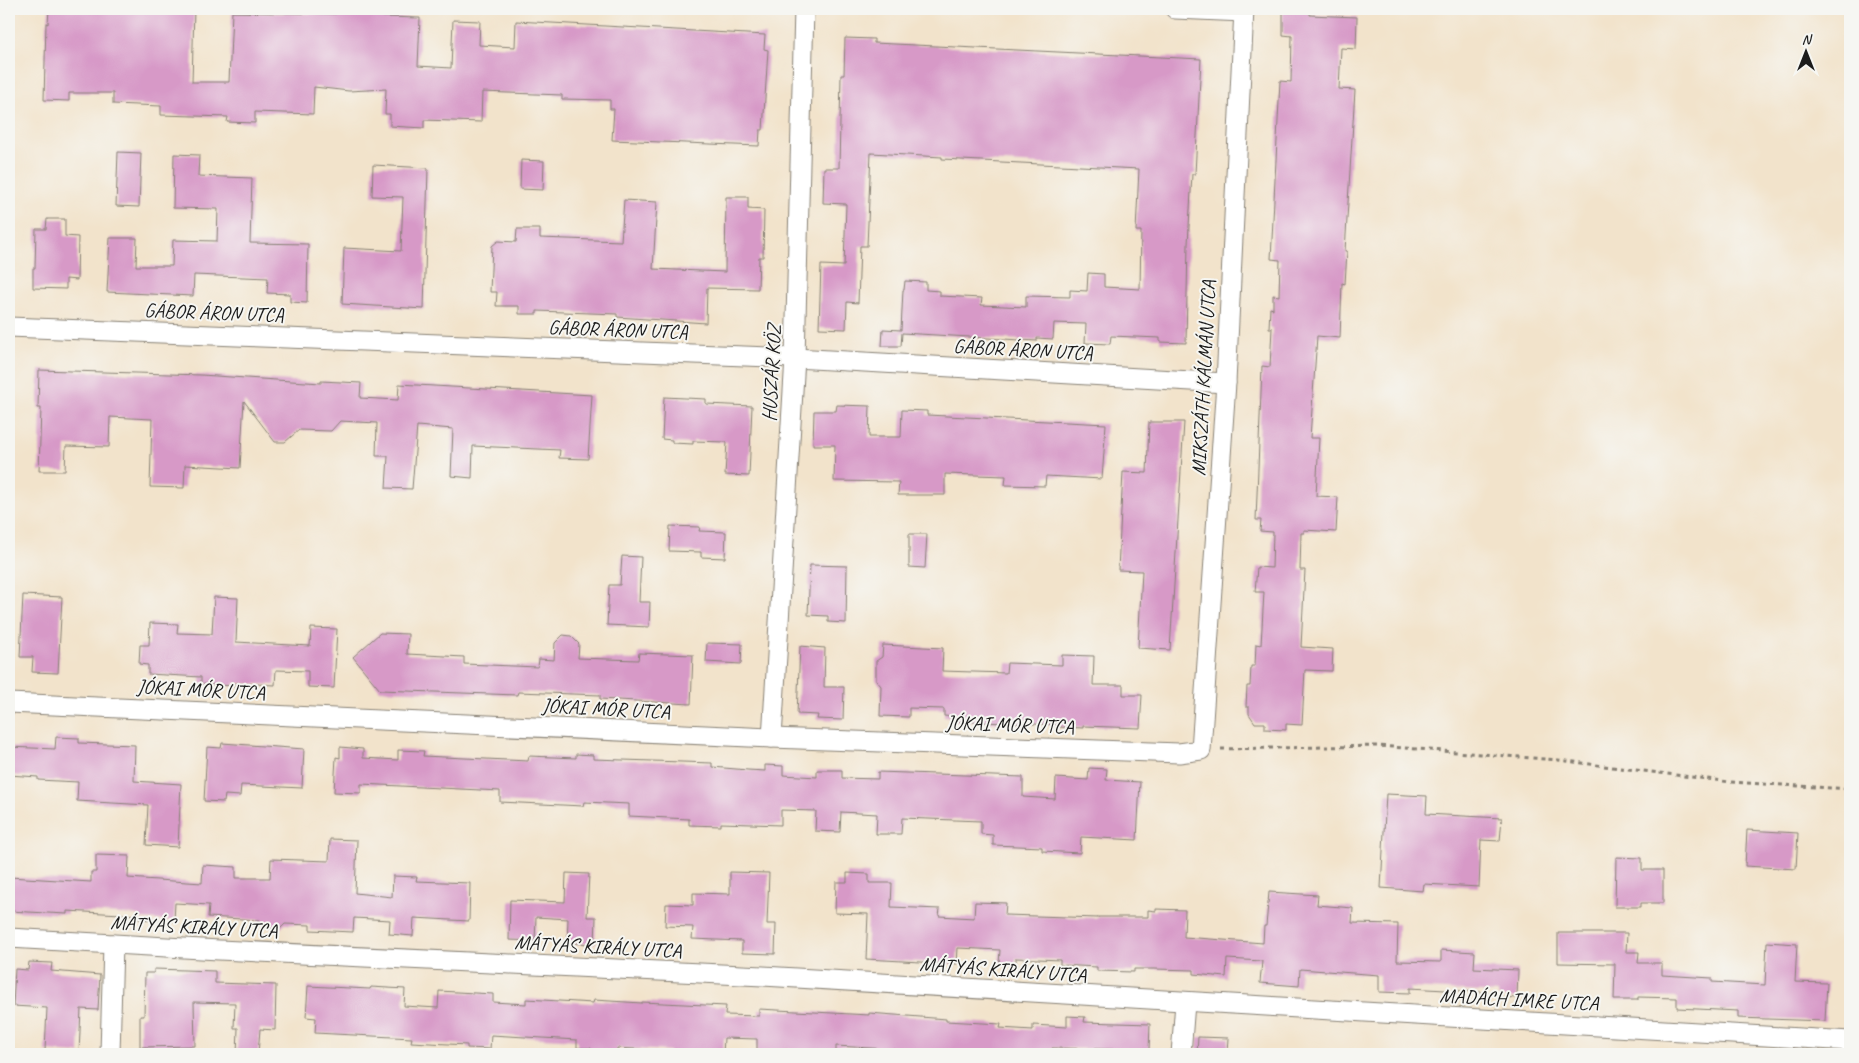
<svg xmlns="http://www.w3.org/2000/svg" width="1859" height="1063" font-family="Caveat,sans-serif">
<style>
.building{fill:#d799c7}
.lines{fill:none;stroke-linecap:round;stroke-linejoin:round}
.minor-casing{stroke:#878074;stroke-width:21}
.path{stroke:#878074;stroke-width:3;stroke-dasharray:4 4;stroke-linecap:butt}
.minor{stroke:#fff;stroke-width:19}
.labels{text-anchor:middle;stroke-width:4;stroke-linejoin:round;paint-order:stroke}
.street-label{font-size:20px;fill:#1c1c1c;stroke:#f6f6f2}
</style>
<rect width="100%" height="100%" fill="#f6f6f2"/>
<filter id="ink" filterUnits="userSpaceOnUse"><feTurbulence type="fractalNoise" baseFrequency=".02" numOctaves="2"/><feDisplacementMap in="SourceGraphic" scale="10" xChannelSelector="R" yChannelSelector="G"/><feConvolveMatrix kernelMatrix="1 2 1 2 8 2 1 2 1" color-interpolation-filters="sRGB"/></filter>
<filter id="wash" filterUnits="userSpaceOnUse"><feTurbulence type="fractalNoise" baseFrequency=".0096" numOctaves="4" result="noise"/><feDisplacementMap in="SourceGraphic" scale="20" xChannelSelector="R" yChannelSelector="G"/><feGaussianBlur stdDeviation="1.12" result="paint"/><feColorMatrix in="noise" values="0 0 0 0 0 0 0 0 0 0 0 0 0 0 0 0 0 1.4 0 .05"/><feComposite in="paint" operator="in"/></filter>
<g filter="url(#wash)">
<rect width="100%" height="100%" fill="#f2e3cb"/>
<g id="blocks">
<g class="building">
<polygon points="49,9 194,9 192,82 229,82 232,12 336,14 336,13 353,11 384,17 420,18 418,66 451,68 453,20 480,21 479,45 515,47 516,21 765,35 764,49 768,50 763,130 760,130 759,146 612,140 614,109 610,109 610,100 562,99 562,95 482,92 481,122 424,120 424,128 390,126 390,114 385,114 386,89 349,91 314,87 313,114 255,112 255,123 227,122 228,117 161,115 161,106 113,104 113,93 69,93 69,101 44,100 46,23 48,24"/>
<polygon points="1283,9 1310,9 1310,15 1357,17 1356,49 1341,48 1339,89 1355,90 1345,251 1347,251 1345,284 1342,283 1340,338 1317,336 1310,438 1319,438 1316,496 1338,497 1336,532 1304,530 1304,533 1301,533 1300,570 1305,570 1301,647 1333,649 1332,671 1305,670 1302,725 1286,724 1286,730 1265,729 1265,723 1255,723 1249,714 1249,707 1246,707 1247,686 1250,686 1251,666 1255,666 1256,644 1261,645 1264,592 1255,592 1257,567 1272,568 1273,532 1260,531 1261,520 1256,520 1262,366 1270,367 1272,328 1269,328 1270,308 1273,309 1273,295 1279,296 1280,260 1271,259 1280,81 1291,82 1292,36 1283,35"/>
<polygon points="845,38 874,39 874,43 1201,59 1195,174 1192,174 1188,244 1186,343 1160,342 1160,338 1111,336 1110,344 1085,343 1086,324 1054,323 1053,339 1037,338 1037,341 902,333 901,346 882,346 883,329 901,330 903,290 904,290 905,281 926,282 926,290 940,291 940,296 982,298 981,305 1026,307 1026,296 1070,297 1070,290 1087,291 1088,273 1104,274 1104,287 1140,289 1141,231 1136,231 1139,169 942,159 942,157 871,153 867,246 860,246 858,303 847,302 846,329 819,328 821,265 844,266 846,204 823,203 824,168 839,168 841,75 844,75"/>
<polygon points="118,152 141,153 139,207 116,206"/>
<polygon points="174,154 199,155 198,176 252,178 250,243 308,244 307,303 290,302 290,294 267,293 268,278 194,275 193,296 107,292 110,238 137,238 136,266 172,266 173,240 217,241 218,209 173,208"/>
<polygon points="521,160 544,161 543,190 520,189"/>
<polygon points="373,165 428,168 424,309 342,304 344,248 401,251 403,197 372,196"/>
<polygon points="726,197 748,197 748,209 764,210 763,257 759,257 758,289 707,288 706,323 617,317 617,314 537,311 537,314 519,314 519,306 496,306 497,292 490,292 492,246 498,241 516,242 517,229 540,229 540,238 621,241 624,200 657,202 653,269 725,272"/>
<polygon points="47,219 65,219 65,236 78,237 77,280 66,279 66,289 33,288 33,268 35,268 36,229 46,229"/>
<polygon points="39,370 201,375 321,383 321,381 361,383 360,398 398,400 399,384 592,395 588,459 559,458 560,450 473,446 472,478 451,476 453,429 417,426 412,489 386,488 388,456 376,456 377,423 340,421 331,431 299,430 285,442 275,442 244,401 240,468 185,465 184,488 150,487 152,419 110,417 109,447 66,446 65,471 39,471 41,408 38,408"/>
<polygon points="664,397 706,399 706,404 752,406 749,476 725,475 727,442 693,441 693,444 672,443 672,440 662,439"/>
<polygon points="837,405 870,406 869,437 901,437 902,410 927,411 927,415 1106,424 1102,479 1046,476 1045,486 1005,485 1006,476 945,474 945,495 898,495 899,482 834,481 835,445 813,445 814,411 836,411"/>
<polygon points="1149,422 1184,422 1170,650 1138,648 1142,571 1118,570 1123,472 1147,473"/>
<polygon points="670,526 700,527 699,531 726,532 725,558 701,557 701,552 669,551"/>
<polygon points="909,534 927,534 925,568 909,567"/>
<polygon points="622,556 641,557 639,602 650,602 649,627 607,625 609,585 620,585"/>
<polygon points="810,565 847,566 846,623 828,622 828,616 808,615"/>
<polygon points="23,595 62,597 58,673 32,672 33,657 20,657"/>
<polygon points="214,597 238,598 236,642 310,646 311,628 337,629 334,688 308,687 308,671 276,670 275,685 234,683 234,686 201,684 201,677 148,674 148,665 139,664 140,645 149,645 150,623 178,624 177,633 212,634"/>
<polygon points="380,633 408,634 407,654 464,657 464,664 538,667 539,659 554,660 555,643 563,635 571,636 579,644 578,658 638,660 639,653 693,655 691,704 600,699 600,695 518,692 517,695 380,690 353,657"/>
<polygon points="707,643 742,644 741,664 706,662"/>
<polygon points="883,645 943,648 942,671 1006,673 1007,663 1062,665 1062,655 1094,656 1093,685 1123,685 1123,695 1142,695 1140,728 1083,726 1083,728 1059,727 1059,725 955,721 955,717 944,716 944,709 909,708 909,717 880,716 881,686 876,680 876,661 882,657"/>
<polygon points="800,646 825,648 824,687 844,687 843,720 817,719 818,715 797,714"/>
<polygon points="56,737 79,738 79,743 135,745 134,781 181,784 178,847 146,845 148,805 77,801 78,782 38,780 38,777 9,775 9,747 55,749"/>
<polygon points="222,743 304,749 302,788 241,785 240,796 225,795 224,802 204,801 207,747 221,748"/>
<polygon points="340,747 363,749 363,758 398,760 398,750 424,751 423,756 528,761 529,756 576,758 576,754 593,755 593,759 712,763 712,767 748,770 765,771 765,765 783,766 783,775 817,777 817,770 842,770 842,778 878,779 878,772 1023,777 1023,797 1055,799 1056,778 1088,780 1089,768 1107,769 1106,780 1140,782 1137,840 1081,837 1080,853 1042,851 1042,847 993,845 993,835 981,834 981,821 902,818 901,834 876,834 877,814 841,812 840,832 815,831 816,811 781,810 781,825 721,823 721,826 689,825 689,819 629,816 629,804 584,802 583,806 500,802 500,791 361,784 361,793 334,792 336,757 340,758"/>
<polygon points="1386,794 1427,796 1426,814 1502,818 1500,841 1481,840 1479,887 1424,884 1423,891 1381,888"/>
<polygon points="1747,830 1798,833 1796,869 1745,866"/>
<polygon points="330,839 357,840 355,893 392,897 393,876 417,877 416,881 470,883 469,921 414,918 413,936 389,934 390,920 354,918 353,932 310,930 310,925 285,924 280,929 271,928 268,923 258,923 259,920 208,917 209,905 175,903 174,921 138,919 139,915 67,911 67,914 9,911 9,877 91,882 91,872 96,872 96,855 129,856 128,878 202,883 203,865 236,867 236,878 270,878 271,859 329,861"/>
<polygon points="1616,857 1642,858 1642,870 1663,870 1663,903 1641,903 1641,907 1615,907"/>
<polygon points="730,872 769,873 767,924 776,924 775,954 742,953 742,941 692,939 693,927 665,926 666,904 693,905 693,893 730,894"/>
<polygon points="566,873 589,874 587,917 596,917 595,944 567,943 568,919 536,917 535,941 509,940 510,900 565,902"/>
<polygon points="847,873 869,874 869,883 892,883 891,907 940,909 939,916 974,918 975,902 1006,903 1005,915 1098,918 1098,917 1148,917 1148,910 1156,911 1156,909 1185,910 1184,937 1263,943 1264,926 1266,926 1269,892 1318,895 1317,905 1353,908 1352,923 1398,924 1397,961 1441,962 1441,950 1475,952 1474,968 1518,970 1517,998 1498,997 1498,993 1410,988 1410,993 1379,992 1379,975 1300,969 1299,986 1260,983 1262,961 1227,959 1226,977 1194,974 1194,970 1154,969 1134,969 1134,972 1097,971 1097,967 1060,965 1060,960 1016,958 1016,964 999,964 1000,950 958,948 957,964 866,959 868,914 835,913 836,882 847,882"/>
<polygon points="1558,933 1627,933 1626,952 1639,952 1638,963 1662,963 1662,975 1712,978 1712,982 1765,985 1767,942 1797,944 1795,982 1827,983 1825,1021 1738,1018 1738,1011 1677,1008 1677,998 1638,997 1638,1000 1614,1000 1615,964 1558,963"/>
<polygon points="29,962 52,963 51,971 100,975 98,1010 81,1009 79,1053 45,1051 47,1008 13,1006 15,969 28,970"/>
<polygon points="154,969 215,971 215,983 276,985 275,1030 260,1029 258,1054 237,1054 238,1028 234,1028 235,1003 194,1002 195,1046 140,1047 140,1016 144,1016 145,973 154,973"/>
<polygon points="308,986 370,989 371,987 405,989 404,1006 438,1008 439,991 493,994 493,1002 526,1004 526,999 593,1003 594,1000 642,1003 642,1002 726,1006 725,1015 759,1016 759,1009 869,1015 869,1013 946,1019 946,1021 1001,1024 1000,1028 1033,1030 1033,1025 1067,1027 1067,1016 1085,1017 1084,1022 1150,1024 1149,1050 1052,1048 1052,1054 905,1054 905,1050 836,1046 836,1053 781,1049 780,1054 757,1054 757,1039 724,1038 723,1054 681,1054 669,1053 669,1051 617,1048 617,1053 590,1052 591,1048 577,1048 577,1040 491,1035 490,1049 467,1048 467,1045 411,1042 412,1038 315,1033 316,1018 306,1017"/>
<polygon points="1198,1037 1229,1038 1228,1054 1197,1054"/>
</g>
</g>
</g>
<g filter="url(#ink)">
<use href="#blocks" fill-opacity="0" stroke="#878074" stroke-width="1"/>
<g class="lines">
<g class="minor-casing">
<g id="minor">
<polyline points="1175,9 1244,12"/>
<polyline points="9,327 795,358 1226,383"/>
<polyline points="9,703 772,738 1179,753 1201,750 1226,383 1244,9"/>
<polyline points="772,738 795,358 804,9"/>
<polyline points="9,938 219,950 763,976 1850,1041"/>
<polyline points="110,1054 113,944"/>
<polyline points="1181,1054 1185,1003"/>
</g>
</g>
<polyline class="path" points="1221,749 1379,746 1558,760 1730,782 1850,789"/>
<use href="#minor" class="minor"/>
</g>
</g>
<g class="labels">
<g class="street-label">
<text transform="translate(214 312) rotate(2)" y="7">GÁBOR ÁRON UTCA</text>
<text transform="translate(618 329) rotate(2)" y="7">GÁBOR ÁRON UTCA</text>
<text transform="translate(1023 349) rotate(3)" y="7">GÁBOR ÁRON UTCA</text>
<text transform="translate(771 373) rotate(-87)" y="7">HUSZÁR KÖZ</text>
<text transform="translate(1203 378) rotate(-87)" y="7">MIKSZÁTH KÁLMÁN UTCA</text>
<text transform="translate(201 689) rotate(3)" y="7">JÓKAI MÓR UTCA</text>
<text transform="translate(606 708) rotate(3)" y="7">JÓKAI MÓR UTCA</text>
<text transform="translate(1010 724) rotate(2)" y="7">JÓKAI MÓR UTCA</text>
<text transform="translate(194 926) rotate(3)" y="7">MÁTYÁS KIRÁLY UTCA</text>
<text transform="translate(598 946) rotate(3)" y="7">MÁTYÁS KIRÁLY UTCA</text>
<text transform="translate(1003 969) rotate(4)" y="7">MÁTYÁS KIRÁLY UTCA</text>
<text transform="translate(1519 999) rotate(3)" y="7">MADÁCH IMRE UTCA</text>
</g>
</g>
<rect width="1859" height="1063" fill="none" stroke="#f6f6f2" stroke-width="30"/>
<g transform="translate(1806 52)" stroke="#f6f6f2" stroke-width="4" paint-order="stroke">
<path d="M0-4L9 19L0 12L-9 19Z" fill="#1c1c1c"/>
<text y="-8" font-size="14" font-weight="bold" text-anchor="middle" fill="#1c1c1c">N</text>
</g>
</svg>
